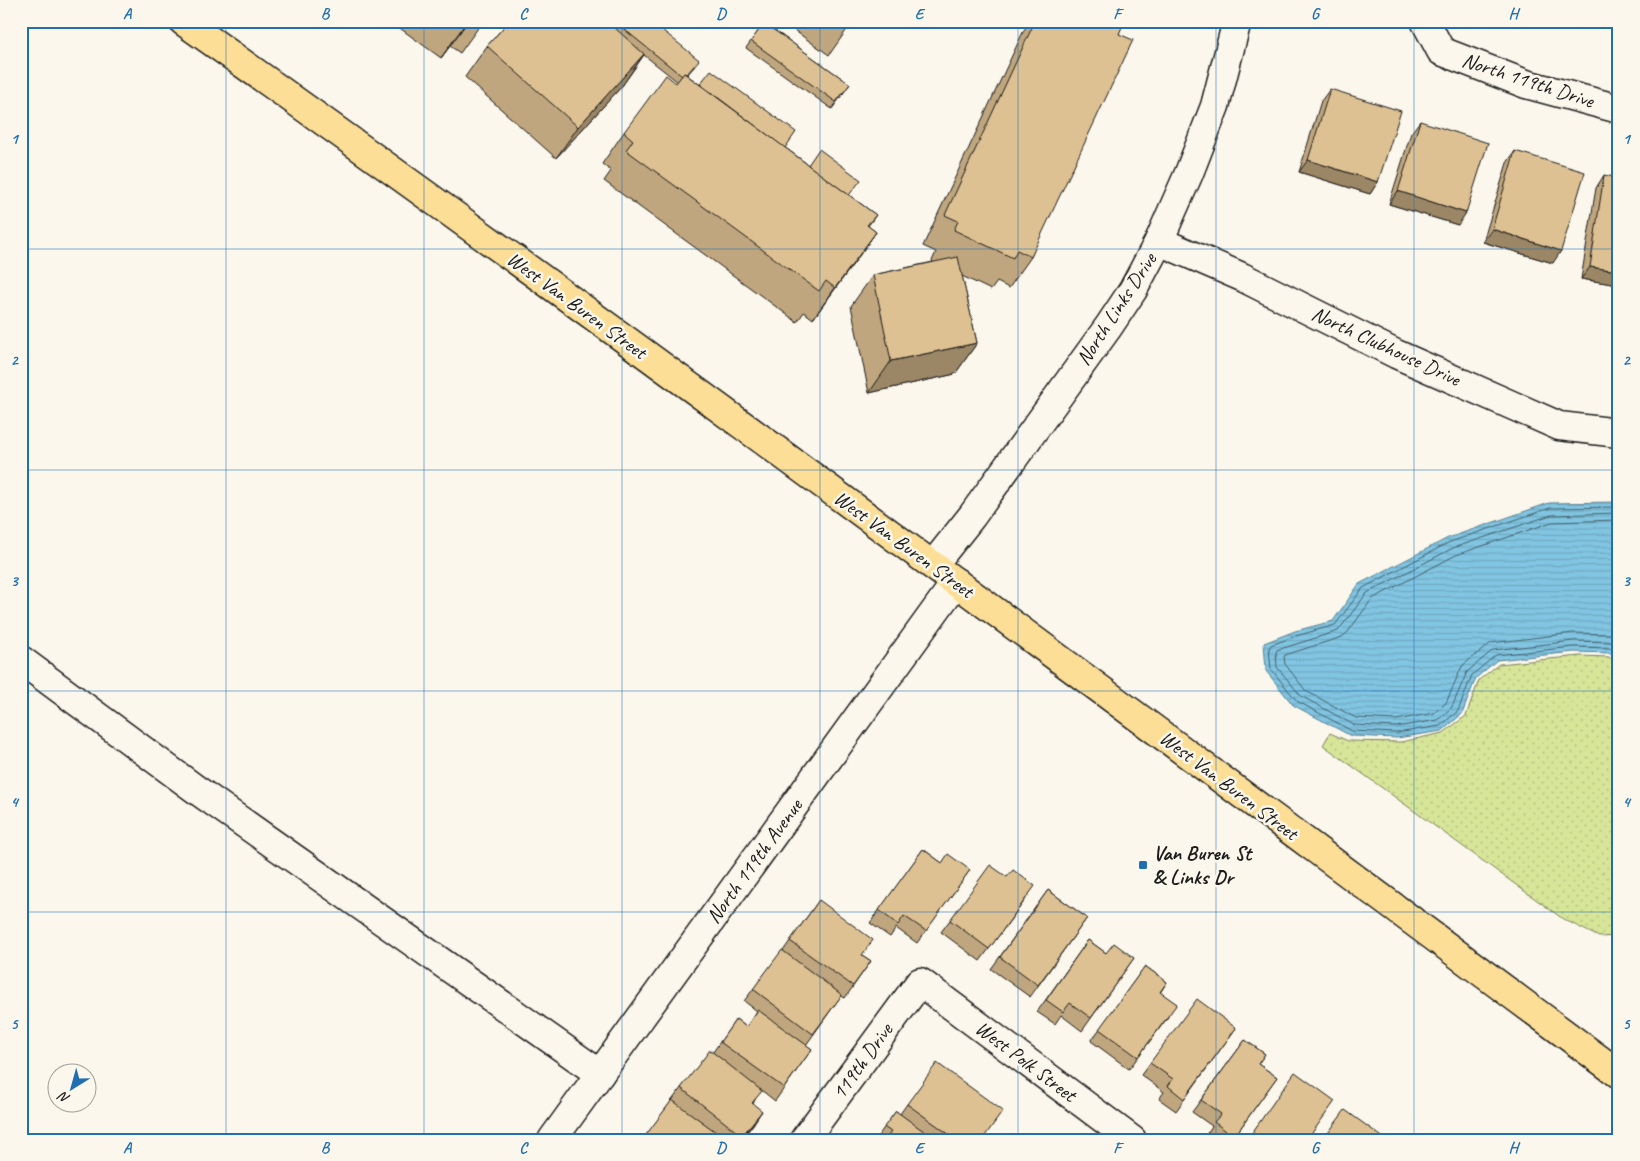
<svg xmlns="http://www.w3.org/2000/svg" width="1640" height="1161" font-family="Caveat,sans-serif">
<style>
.grass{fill:url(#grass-dots);stroke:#7a805a}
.water{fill:url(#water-rules);stroke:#598193}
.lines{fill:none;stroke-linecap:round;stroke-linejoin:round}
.shore{stroke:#44606b;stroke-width:1}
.minor-casing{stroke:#1c1c1c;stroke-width:31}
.tertiary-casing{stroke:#1c1c1c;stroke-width:31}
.primary-casing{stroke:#1c1c1c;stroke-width:31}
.minor{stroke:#fbf7ec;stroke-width:28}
.tertiary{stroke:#fbf7ec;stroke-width:28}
.primary{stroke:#fcde96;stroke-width:28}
.wall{fill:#bfa67e;stroke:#1c1c1c}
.shaded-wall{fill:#9b8766;stroke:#1c1c1c}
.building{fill:#dec192;stroke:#1c1c1c}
.grid{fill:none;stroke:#1f6fb2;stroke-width:1;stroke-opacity:0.55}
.poi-dot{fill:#1f6fb2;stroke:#fbf7ec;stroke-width:2}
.labels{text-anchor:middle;stroke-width:5;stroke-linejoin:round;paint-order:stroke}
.street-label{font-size:21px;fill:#1c1c1c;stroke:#fbf7ec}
.poi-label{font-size:21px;font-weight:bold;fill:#1c1c1c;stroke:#fbf7ec;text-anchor:start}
.neatline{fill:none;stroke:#1f6fb2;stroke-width:2}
.grid-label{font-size:16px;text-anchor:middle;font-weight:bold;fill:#1f6fb2}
</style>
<defs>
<pattern id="grass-dots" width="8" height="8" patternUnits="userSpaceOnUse" patternTransform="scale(1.25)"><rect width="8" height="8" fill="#d7e599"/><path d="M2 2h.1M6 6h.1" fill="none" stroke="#b8c483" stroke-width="1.8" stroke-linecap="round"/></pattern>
<pattern id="water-rules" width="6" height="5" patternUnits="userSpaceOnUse" patternTransform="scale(1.25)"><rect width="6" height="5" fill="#81c5e2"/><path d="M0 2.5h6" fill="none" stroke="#6fa9c1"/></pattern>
</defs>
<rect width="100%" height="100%" fill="#fbf7ec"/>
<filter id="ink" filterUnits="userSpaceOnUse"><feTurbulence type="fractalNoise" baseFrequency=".02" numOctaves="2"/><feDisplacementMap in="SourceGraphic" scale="10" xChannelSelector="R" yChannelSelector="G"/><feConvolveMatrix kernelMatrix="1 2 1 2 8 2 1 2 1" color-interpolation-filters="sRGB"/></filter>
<g filter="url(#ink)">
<polygon class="grass" points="1580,656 1609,657 1619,665 1619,936 1599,937 1563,919 1323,745 1330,733 1348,741 1401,742 1443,733 1466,716 1479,680 1499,664"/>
<polygon class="water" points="1619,502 1619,660 1609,653 1574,652 1497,660 1476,678 1462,714 1442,731 1397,738 1351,736 1293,705 1266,671 1264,643 1295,631 1333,621 1359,584 1448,538 1549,503"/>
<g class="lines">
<g class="shore">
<polyline points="1619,507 1550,508 1450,542 1363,588 1335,625 1296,636 1271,645 1269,648 1271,669 1297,701 1352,731 1397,733 1440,726 1458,711 1472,675 1496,655 1574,647 1610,648 1619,653"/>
<polyline points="1619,513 1551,515 1453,548 1367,593 1338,631 1277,650 1276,652 1277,667 1301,696 1354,725 1396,727 1438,720 1452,707 1467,672 1493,650 1574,641 1610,642 1619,646"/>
<polyline points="1619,520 1552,522 1456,555 1372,599 1348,632 1342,637 1285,655 1284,657 1285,664 1306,691 1356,718 1396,720 1434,713 1446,703 1462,666 1491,643 1573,633 1610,634 1619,637"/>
</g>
<g class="minor-casing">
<g id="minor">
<polyline points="1425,21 1441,51 1526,84 1619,109"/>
<polyline points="1159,241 1242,277 1396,354 1559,426 1619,433"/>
<polyline points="21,660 194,788 600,1074"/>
<polyline points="552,1140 956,582"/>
<polyline points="804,1140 920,982 1132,1140"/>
</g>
</g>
<g class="tertiary-casing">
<polyline id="tertiary" points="933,565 972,516 1109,326 1133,290 1159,241 1189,173 1215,106 1237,21"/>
</g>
<g class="primary-casing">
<path id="primary" d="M183,21C667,364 1142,721 1619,1074"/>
</g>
<use href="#minor" class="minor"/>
<use href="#tertiary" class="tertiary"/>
<use href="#primary" class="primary"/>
</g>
<g class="wall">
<polygon points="390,21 483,21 460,53 450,46 441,58"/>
<polygon points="509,21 651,21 695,66 687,75 876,215 868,226 876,232 854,263 813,319 804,312 797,322 604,181 611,171 602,164 624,132 678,82 644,55 622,86 556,158 465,77 487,46"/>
<polygon points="781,21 853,21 829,55"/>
<polygon points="1030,21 1122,21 1119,34 1031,257 1009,288 997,282 991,290 962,276 977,343 955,374 869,393 851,306 873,275 933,262 932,261 936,252 923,246 1024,30"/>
<polygon points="764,23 850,84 832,109 746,48"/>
<polygon points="1330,89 1378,182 1370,194 1299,172 1321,101"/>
<polygon points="1420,121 1458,225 1389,204 1411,133"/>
<polygon points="1515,151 1553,263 1483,242 1507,163"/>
<polygon points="1604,175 1619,285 1581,279 1596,188"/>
<polygon points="923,849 942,863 970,870 917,943 896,928 890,937 870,923"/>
<polygon points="1007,877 1026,899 980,961 941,932 950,920"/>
<polygon points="1048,890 1087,918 1030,997 991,969"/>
<polygon points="819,900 862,955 871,961 845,998 841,996 806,1045 812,1049 775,1101 760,1089 753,1104 754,1123 741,1140 643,1140 681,1088 713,1052 736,1019 746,1027 757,1011 744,1001 783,951"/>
<polygon points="1088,940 1106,953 1134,958 1082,1031 1061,1015 1055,1024 1037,1012"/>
<polygon points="1145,966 1167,982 1160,993 1168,1017 1129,1069 1091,1041"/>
<polygon points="1236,1028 1176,1111 1159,1099 1164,1092 1141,1075 1150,1063"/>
<polygon points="1245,1040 1265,1054 1258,1064 1277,1077 1232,1140 1213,1140 1206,1135 1212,1126 1192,1112"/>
<polygon points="907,1104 983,1140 876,1139 896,1111 900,1114"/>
</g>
<g class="shaded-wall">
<polygon points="468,21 450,46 441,58 463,27"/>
<polygon points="644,54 622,86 556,158 578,127"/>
<polygon points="1308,160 1378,182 1370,194 1299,172"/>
<polygon points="1398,191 1466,213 1458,225 1389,204"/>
<polygon points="1492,229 1561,251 1553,263 1483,242"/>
<polygon points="876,232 854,263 813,319 835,288"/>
<polygon points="1590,267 1619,271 1619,285 1581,279"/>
<polygon points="977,343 955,374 869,393 891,361"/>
<polygon points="762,1111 754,1123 741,1140 740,1140"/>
</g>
<g class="building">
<polygon points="455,21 468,21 463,27"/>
<polygon points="509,21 607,21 644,54 578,127 487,46"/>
<polygon points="614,21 651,21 699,60 687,74 684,73 682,76"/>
<polygon points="1035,21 1122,21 1124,22 1119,34 1133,40 1031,257 1017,250 1013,258 954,230 958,221 945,215"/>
<polygon points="764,23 850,84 836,102 751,41"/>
<polygon points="711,70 796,132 785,148 700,84"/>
<polygon points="684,73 876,215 867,225 876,232 835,288 826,281 819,291 626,150 633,140 624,132 666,75 676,83"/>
<polygon points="1330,89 1401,111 1378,182 1308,160"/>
<polygon points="1420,121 1488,143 1466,213 1398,191"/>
<polygon points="819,149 861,180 849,195 808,165"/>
<polygon points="1515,151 1585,172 1561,251 1492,229"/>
<polygon points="1604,175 1619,178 1619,271 1590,267"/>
<polygon points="958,257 977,343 891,361 873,275"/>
<polygon points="923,849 942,863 948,854 970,870 926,931 904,916 898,925 879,910"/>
<polygon points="990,865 1007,877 1013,870 1035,886 989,949 950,920"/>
<polygon points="1048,890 1087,918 1038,985 1000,957"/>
<polygon points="819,900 873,940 862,955 871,961 853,986 790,941"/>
<polygon points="1088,940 1106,953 1114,943 1134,958 1091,1018 1070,1003 1063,1012 1046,1000"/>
<polygon points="782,950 842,995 813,1034 753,989"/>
<polygon points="1145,966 1167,982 1160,992 1177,1004 1138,1057 1099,1029"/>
<polygon points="1197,999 1236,1028 1184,1099 1168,1086 1173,1079 1150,1063"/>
<polygon points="758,1010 812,1049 784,1088 720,1042 736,1019 746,1027"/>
<polygon points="1245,1040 1265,1054 1258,1064 1277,1077 1234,1137 1214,1122 1221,1114 1201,1100"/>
<polygon points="710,1050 762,1091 752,1103 762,1111 742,1136 681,1088"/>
<polygon points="937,1063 1003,1111 982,1140 957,1140 907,1104"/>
<polygon points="1295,1072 1335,1101 1307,1140 1253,1140 1249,1137"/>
<polygon points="672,1100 727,1140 645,1140 643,1139"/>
<polygon points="1345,1110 1385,1139 1384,1140 1323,1140"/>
<polygon points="896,1111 936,1140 885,1140 891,1132 884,1127"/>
</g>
</g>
<path class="grid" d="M226,21V1140M424,21V1140M622,21V1140M820,21V1140M1018,21V1140M1216,21V1140M1414,21V1140M21,249H1619M21,470H1619M21,691H1619M21,912H1619"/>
<rect class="poi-dot" x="1138" y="860" width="10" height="10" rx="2.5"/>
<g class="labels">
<g class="street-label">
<text transform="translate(1528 80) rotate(18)" y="7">North 119th Drive</text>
<text transform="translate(577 305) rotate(36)" y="7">West Van Buren Street</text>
<text transform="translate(1116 309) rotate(-57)" y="7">North Links Drive</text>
<text transform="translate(1386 346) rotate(25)" y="7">North Clubhouse Drive</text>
<text transform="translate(904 544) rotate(36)" y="7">West Van Buren Street</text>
<text transform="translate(1229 785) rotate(37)" y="7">West Van Buren Street</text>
<text transform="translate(754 861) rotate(-54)" y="7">North 119th Avenue</text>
<text transform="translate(862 1061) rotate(-54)" y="7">119th Drive</text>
<text transform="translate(1026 1061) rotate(37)" y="7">West Polk Street</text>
</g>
<g class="poi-label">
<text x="1153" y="860">Van Buren St<tspan x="1153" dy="24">&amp; Links Dr</tspan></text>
</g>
</g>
<rect width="1640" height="1161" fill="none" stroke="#fbf7ec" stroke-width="55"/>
<g transform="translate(72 1088) rotate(217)"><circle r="24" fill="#fbf7ec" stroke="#a29f99"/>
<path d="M0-4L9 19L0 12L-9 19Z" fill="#1f6fb2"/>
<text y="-8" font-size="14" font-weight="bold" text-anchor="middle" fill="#1c1c1c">N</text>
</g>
<rect x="28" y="28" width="1584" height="1106" class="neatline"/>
<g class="grid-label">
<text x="127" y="19">A</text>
<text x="325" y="19">B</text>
<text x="523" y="19">C</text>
<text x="721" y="19">D</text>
<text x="919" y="19">E</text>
<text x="1117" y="19">F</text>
<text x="1315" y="19">G</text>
<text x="1513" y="19">H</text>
<text x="14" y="144">1</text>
<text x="1626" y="144">1</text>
<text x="14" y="365">2</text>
<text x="1626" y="365">2</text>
<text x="14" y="586">3</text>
<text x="1626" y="586">3</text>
<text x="14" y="807">4</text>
<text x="1626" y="807">4</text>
<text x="14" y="1029">5</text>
<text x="1626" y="1029">5</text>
<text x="127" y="1153">A</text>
<text x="325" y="1153">B</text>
<text x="523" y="1153">C</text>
<text x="721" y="1153">D</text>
<text x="919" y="1153">E</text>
<text x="1117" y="1153">F</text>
<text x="1315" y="1153">G</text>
<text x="1513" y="1153">H</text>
</g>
</svg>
